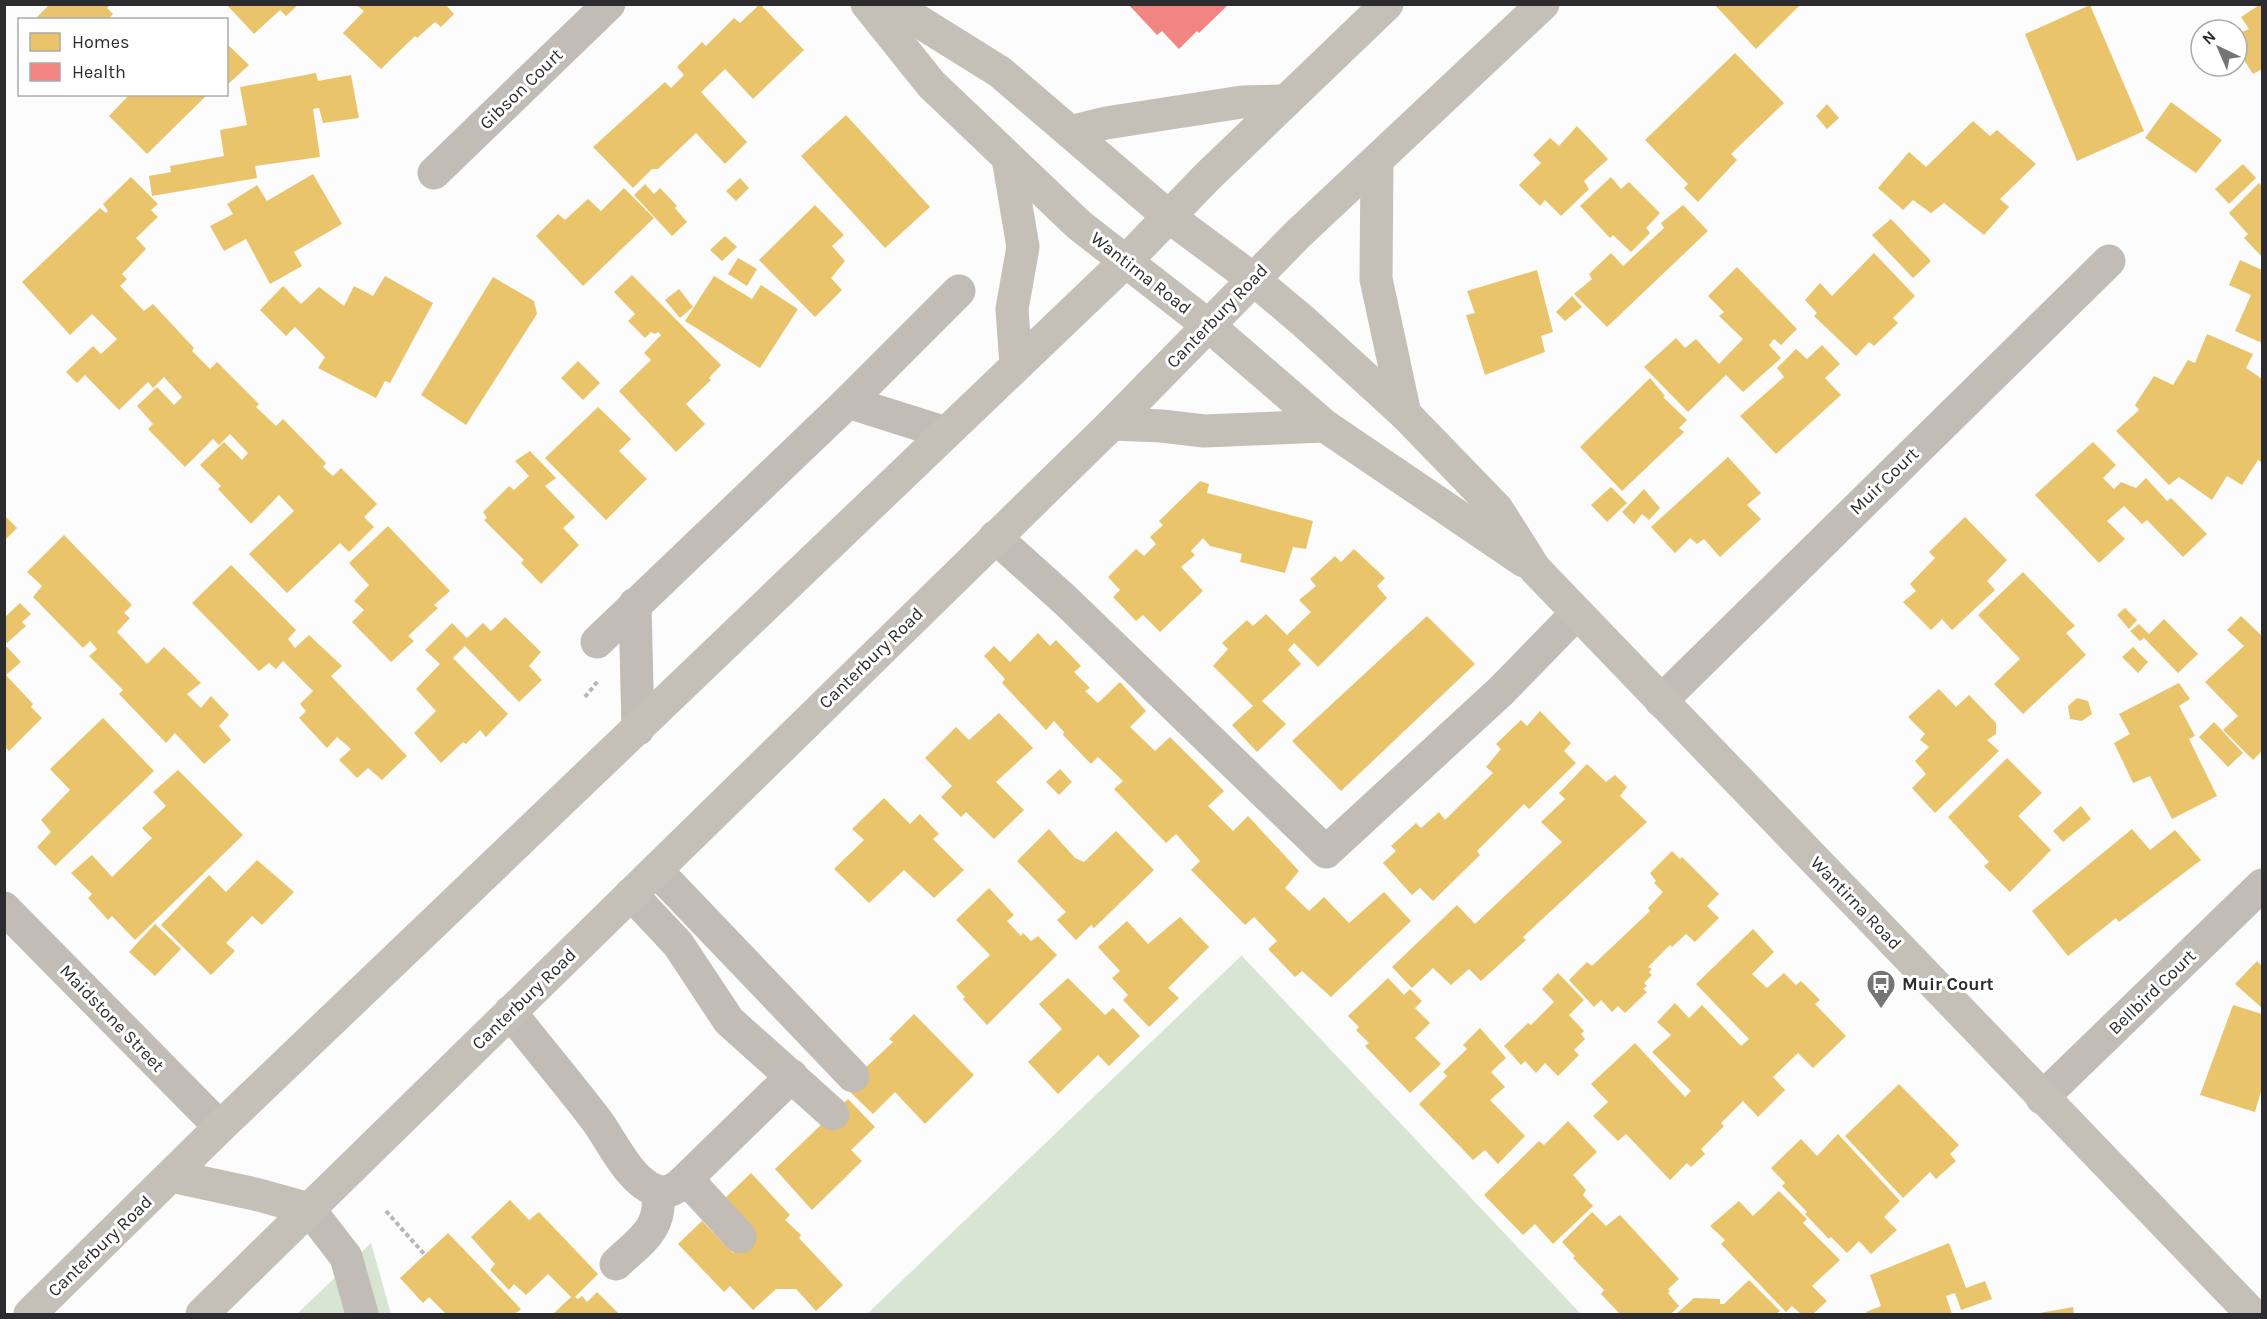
<svg xmlns="http://www.w3.org/2000/svg" width="2267" height="1319" font-family="Karla,sans-serif">
<style>
.green{fill:#d8e5d2}
.homes{fill:#e9c46a}
.health{fill:#f28482}
.lines{fill:none;stroke-linecap:round;stroke-linejoin:round}
.path{stroke:#bab7b3;stroke-width:4;stroke-dasharray:4.5 3;stroke-linecap:butt}
.minor{stroke:#c1bcb6;stroke-width:33}
.major{stroke:#c4bfb7;stroke-width:33}
.labels{text-anchor:middle;stroke-width:6;stroke-linejoin:round;paint-order:stroke}
.street-label{font-size:18px;fill:#2c2c2f;stroke:#fff}
.poi-label{font-size:18px;font-weight:bold;fill:#2c2c2f;stroke:#fff;text-anchor:start}
</style>
<rect width="100%" height="100%" fill="#fcfcfd"/>
<g class="green">
<polygon points="1241,955 1581,1314 867,1314 1241,956"/>
<polygon points="371,1243 391,1314 297,1314"/>
</g>
<g class="homes">
<polygon points="50,4 111,4 107,8 113,14 107,20 34,20"/>
<polygon points="226,4 299,4 286,16 280,10 254,34"/>
<polygon points="355,4 445,4 454,14 441,27 435,22 417,38 415,36 381,69 343,33 364,11"/>
<polygon points="760,4 804,50 753,99 725,69 701,92 747,142 725,164 696,133 658,169 652,169 633,188 593,147 665,82 671,88 684,75 677,67 702,42 706,46 734,18 740,23"/>
<polygon points="1714,4 1801,4 1756,49"/>
<polygon points="2261,4 2262,4 2262,69 2253,74 2237,49 2245,46 2237,34 2249,29 2241,17"/>
<polygon points="2090,5 2144,131 2077,161 2025,34"/>
<polygon points="226,43 249,65 226,86"/>
<polygon points="1735,53 1784,103 1731,154 1737,160 1698,202 1684,188 1688,184 1645,140"/>
<polygon points="316,73 318,81 351,75 359,118 323,123 319,108 313,109 320,157 255,166 257,178 152,196 149,176 171,172 170,166 224,156 220,130 247,125 240,87"/>
<polygon points="130,94 208,94 147,154 109,116"/>
<polygon points="2171,102 2222,140 2196,173 2145,138"/>
<polygon points="1827,104 1839,118 1827,129 1816,116"/>
<polygon points="846,115 930,207 885,248 801,156"/>
<polygon points="1973,121 1990,136 1997,130 2036,164 2000,199 2009,207 1984,235 1944,203 1931,213 1913,200 1903,210 1878,188 1909,152 1926,167"/>
<polygon points="1577,126 1608,159 1584,181 1589,189 1561,216 1545,200 1540,206 1519,185 1541,163 1533,155 1550,138 1559,146"/>
<polygon points="2243,164 2256,178 2229,204 2215,189"/>
<polygon points="313,174 342,224 294,252 302,266 270,284 246,239 224,251 210,226 233,214 227,204 257,185 267,201"/>
<polygon points="131,177 158,204 151,210 158,217 136,238 146,249 122,274 127,279 120,286 144,311 153,304 194,348 192,351 210,369 217,362 259,404 256,407 276,426 283,419 326,463 323,467 333,476 341,468 377,504 364,517 374,527 349,552 340,543 287,593 249,554 294,511 279,495 251,524 218,489 221,486 200,465 224,442 242,460 248,453 230,434 219,445 213,439 185,467 148,429 153,424 137,406 157,387 174,405 182,397 164,377 153,388 148,382 119,410 85,375 77,383 66,372 93,346 101,354 117,339 92,314 70,335 22,282 100,208 106,213 108,211 103,204"/>
<polygon points="1611,177 1621,189 1629,182 1660,213 1646,228 1650,233 1631,252 1613,235 1610,238 1580,206"/>
<polygon points="740,178 749,188 736,201 726,191"/>
<polygon points="2259,183 2262,187 2262,257 2244,238 2248,234 2229,213"/>
<polygon points="645,184 654,194 660,188 677,206 675,208 687,222 672,236 634,195"/>
<polygon points="624,188 654,218 583,286 536,236 558,214 565,220 588,199 601,211"/>
<polygon points="815,205 844,235 832,246 845,261 831,278 842,290 815,317 759,260"/>
<polygon points="1683,205 1708,231 1607,327 1574,294 1592,279 1589,274 1611,253 1623,266 1664,228 1661,223"/>
<polygon points="1891,219 1931,261 1913,278 1872,235"/>
<polygon points="725,236 737,247 722,261 710,250"/>
<polygon points="1874,253 1915,296 1893,318 1898,323 1874,346 1869,342 1856,356 1814,316 1817,313 1805,300 1820,283 1832,296"/>
<polygon points="738,258 757,269 747,286 728,274"/>
<polygon points="2240,260 2262,270 2262,343 2235,331 2251,295 2229,285"/>
<polygon points="1737,267 1797,329 1781,345 1774,339 1769,345 1781,358 1743,392 1726,375 1688,412 1644,367 1676,338 1685,348 1696,339 1719,364 1743,339 1719,316 1724,312 1708,296"/>
<polygon points="1537,270 1553,332 1541,336 1545,352 1485,375 1466,315 1475,313 1467,291"/>
<polygon points="632,275 721,365 709,378 711,380 686,404 705,424 676,452 619,391 651,360 644,353 661,335 658,332 655,334 651,332 645,338 628,321 635,314 614,292"/>
<polygon points="385,276 433,303 390,383 385,381 376,398 318,368 325,357 295,327 286,336 260,310 283,286 301,304 319,287 344,306 354,286 373,296"/>
<polygon points="714,276 752,299 761,285 798,309 760,368 685,321"/>
<polygon points="493,277 534,301 537,314 466,425 421,395"/>
<polygon points="679,289 693,307 680,318 665,300"/>
<polygon points="1572,296 1582,307 1565,321 1556,312"/>
<polygon points="2207,334 2253,354 2246,368 2262,379 2262,463 2258,460 2242,485 2227,476 2212,500 2179,477 2169,485 2116,431 2139,410 2135,405 2154,376 2173,385 2188,360 2195,363"/>
<polygon points="1822,345 1840,364 1825,378 1841,395 1776,454 1740,416 1784,377 1777,368 1796,349 1807,359"/>
<polygon points="578,361 600,383 583,400 561,378"/>
<polygon points="1650,378 1665,396 1663,397 1687,420 1679,428 1684,432 1622,491 1580,447"/>
<polygon points="598,407 631,439 619,451 647,479 606,520 545,458"/>
<polygon points="2093,442 2116,465 2103,478 2114,489 2121,482 2136,488 2146,478 2167,501 2171,498 2207,534 2183,557 2147,520 2142,524 2124,506 2107,521 2125,539 2099,563 2035,495"/>
<polygon points="530,451 556,478 545,486 575,517 563,528 579,545 541,584 521,563 524,560 484,520 487,518 483,512 509,486 514,490 529,476 515,461"/>
<polygon points="1728,457 1761,493 1747,505 1761,519 1720,557 1704,539 1697,544 1690,538 1675,553 1651,527"/>
<polygon points="1200,481 1209,484 1207,493 1313,521 1306,549 1293,547 1285,573 1240,562 1242,554 1210,546 1203,538 1191,551 1195,555 1181,567 1203,591 1160,632 1143,615 1136,621 1113,597 1120,590 1108,577 1136,549 1144,556 1156,544 1150,537 1163,525 1159,521"/>
<polygon points="1611,487 1627,503 1607,522 1591,505"/>
<polygon points="1644,489 1660,508 1649,520 1642,514 1634,524 1622,512"/>
<polygon points="4,515 17,528 4,541"/>
<polygon points="1965,517 2007,560 1987,581 1995,590 1952,630 1942,619 1931,630 1903,602 1916,591 1910,584 1935,558 1929,552"/>
<polygon points="388,526 450,591 434,605 438,608 408,636 414,641 391,662 352,622 364,610 354,601 369,585 349,563"/>
<polygon points="64,535 132,605 124,613 130,618 117,632 147,664 164,647 201,683 187,694 201,708 211,696 229,715 219,726 231,740 204,764 175,733 166,743 119,694 123,690 89,656 97,649 90,641 83,648 33,597 42,586 27,572"/>
<polygon points="1354,549 1385,578 1377,586 1387,598 1318,667 1294,643 1288,650 1301,664 1262,701 1286,724 1257,752 1232,725 1253,706 1213,666 1228,649 1222,643 1247,620 1253,626 1266,614 1287,635 1311,612 1299,600 1316,586 1310,579 1335,556 1341,562"/>
<polygon points="231,565 296,630 288,639 295,648 309,635 342,666 331,676 407,756 382,780 368,768 357,778 339,760 351,749 337,737 327,748 299,718 306,711 300,704 313,691 283,661 276,669 269,663 259,671 192,603"/>
<polygon points="2023,572 2075,626 2066,633 2086,655 2023,714 1994,684 2020,659 1978,615"/>
<polygon points="20,603 31,614 22,622 26,626 7,643 4,640 4,618"/>
<polygon points="2125,608 2137,620 2129,629 2117,615"/>
<polygon points="1427,616 1475,664 1341,791 1292,741"/>
<polygon points="2241,616 2262,636 2262,751 2253,760 2223,730 2238,716 2205,682 2244,646 2227,630"/>
<polygon points="505,617 541,652 529,666 542,680 519,702 465,646 453,658 508,714 486,737 480,730 466,744 463,742 441,763 414,733 436,711 416,689 440,664 425,650 452,623 467,638 483,623 491,631"/>
<polygon points="2164,619 2198,654 2178,673 2144,638 2140,641 2130,631 2139,624 2149,634"/>
<polygon points="1038,633 1050,646 1056,640 1081,666 1074,672 1090,688 1085,691 1098,703 1120,682 1146,711 1130,727 1155,751 1170,737 1224,791 1208,806 1233,831 1248,816 1299,871 1285,888 1309,911 1324,897 1349,923 1384,892 1411,921 1331,997 1302,971 1295,977 1268,949 1277,941 1254,917 1245,925 1191,870 1200,861 1176,834 1166,843 1114,789 1123,781 1098,757 1091,764 1063,735 1064,732 1054,721 1046,730 1002,683 1005,679 984,656 994,646 1010,662"/>
<polygon points="4,644 21,662 6,675 33,704 31,707 42,718 9,751 4,746"/>
<polygon points="2133,647 2148,662 2138,673 2122,657"/>
<polygon points="2179,683 2190,699 2179,706 2195,736 2189,739 2217,796 2172,819 2150,776 2133,783 2114,743 2130,734 2119,714"/>
<polygon points="1939,689 1956,707 1969,695 1996,723 1996,734 1987,740 1999,751 1935,813 1912,788 1926,774 1915,761 1929,747 1920,740 1925,734 1908,717"/>
<polygon points="2077,698 2088,701 2092,714 2082,721 2070,719 2068,706"/>
<polygon points="1540,711 1571,743 1564,751 1576,763 1529,809 1524,804 1477,851 1480,855 1433,901 1420,888 1412,895 1383,863 1396,851 1391,846 1416,823 1421,828 1439,812 1445,820 1493,773 1486,767 1501,749 1496,744 1521,720 1527,726"/>
<polygon points="999,713 1033,748 996,782 1024,810 994,839 966,812 961,817 941,797 952,786 925,758 956,727 969,740"/>
<polygon points="103,718 154,771 55,866 37,847 51,832 41,820 70,790 50,769"/>
<polygon points="2214,722 2243,753 2228,767 2199,737"/>
<polygon points="2007,758 2042,793 2018,816 2051,850 2010,892 1984,866 1989,862 1948,817"/>
<polygon points="1587,764 1606,782 1615,775 1627,787 1620,796 1647,822 1523,937 1526,940 1481,981 1469,969 1451,985 1433,968 1412,988 1392,967 1457,905 1475,924 1562,842 1541,822 1565,799 1559,793"/>
<polygon points="1060,769 1072,782 1059,795 1046,782"/>
<polygon points="178,770 243,835 135,940 112,916 108,920 88,898 92,894 71,873 92,855 112,877 152,838 142,828 166,806 153,792"/>
<polygon points="884,798 910,824 920,814 939,834 933,839 964,870 934,898 904,870 869,903 834,869 864,840 852,829"/>
<polygon points="2081,806 2091,819 2063,842 2053,831"/>
<polygon points="1049,829 1075,858 1084,862 1116,831 1154,870 1094,928 1091,925 1076,940 1057,920 1066,912 1017,861"/>
<polygon points="2132,829 2150,850 2175,830 2201,860 2119,922 2116,918 2068,956 2032,911"/>
<polygon points="1672,851 1680,859 1682,857 1719,894 1707,906 1719,918 1695,942 1686,934 1672,947 1670,945 1648,967 1652,969 1649,972 1652,975 1644,983 1647,986 1643,989 1647,992 1625,1013 1618,1006 1612,1012 1601,1000 1594,1007 1569,980 1587,962 1592,966 1650,911 1648,908 1663,892 1654,883 1656,881 1650,873"/>
<polygon points="257,860 294,892 262,925 252,916 226,943 235,951 211,975 161,925 209,875 226,892"/>
<polygon points="989,888 1014,915 1007,921 1021,936 1023,933 1031,941 1038,936 1057,955 987,1025 963,999 965,997 956,987 990,955 956,920"/>
<polygon points="1180,917 1209,947 1168,988 1179,998 1149,1027 1123,1000 1128,995 1112,978 1120,971 1098,947 1127,921 1148,944"/>
<polygon points="155,924 181,949 155,976 129,952"/>
<polygon points="1753,929 1774,952 1752,974 1767,988 1784,973 1796,985 1801,981 1820,1000 1815,1004 1846,1036 1813,1068 1798,1053 1773,1077 1785,1090 1758,1117 1743,1101 1721,1123 1724,1126 1701,1149 1705,1154 1691,1167 1687,1163 1670,1180 1626,1134 1618,1141 1593,1116 1608,1102 1591,1084 1635,1043 1685,1097 1691,1091 1652,1052 1671,1035 1657,1022 1675,1003 1689,1018 1702,1005 1741,1046 1749,1039 1696,984"/>
<polygon points="2257,961 2262,966 2262,1008 2235,984"/>
<polygon points="1558,973 1584,1000 1569,1015 1584,1031 1581,1034 1585,1039 1574,1050 1579,1055 1558,1076 1545,1063 1536,1073 1525,1061 1521,1065 1504,1046 1528,1023 1531,1025 1554,1002 1542,989"/>
<polygon points="1068,978 1105,1015 1113,1008 1140,1036 1109,1066 1098,1055 1058,1094 1028,1062 1062,1029 1039,1004"/>
<polygon points="1388,978 1404,995 1410,989 1422,1001 1415,1008 1430,1023 1415,1038 1441,1064 1410,1093 1365,1046 1369,1043 1356,1030 1359,1027 1348,1016"/>
<polygon points="2233,1005 2262,1014 2262,1088 2255,1112 2200,1095"/>
<polygon points="914,1014 974,1075 925,1124 895,1092 873,1114 845,1087 893,1042 889,1039"/>
<polygon points="1480,1028 1506,1058 1491,1072 1505,1087 1490,1100 1525,1136 1498,1164 1485,1150 1473,1160 1419,1104 1447,1076 1443,1072 1467,1049 1463,1045"/>
<polygon points="1899,1084 1959,1145 1950,1154 1956,1161 1936,1179 1930,1172 1903,1198 1845,1136"/>
<polygon points="848,1099 875,1127 851,1150 862,1161 812,1210 775,1169"/>
<polygon points="1568,1121 1597,1152 1573,1175 1586,1190 1583,1195 1593,1206 1553,1244 1535,1224 1523,1235 1484,1195 1539,1141 1544,1145"/>
<polygon points="1838,1134 1900,1201 1884,1217 1897,1230 1871,1254 1859,1241 1847,1253 1831,1237 1829,1239 1805,1214 1807,1212 1782,1186 1785,1183 1771,1168 1801,1139 1817,1156"/>
<polygon points="751,1173 790,1215 785,1220 801,1235 799,1238 843,1285 816,1311 796,1289 776,1289 753,1310 730,1286 724,1292 678,1244 702,1221 733,1253 752,1236 721,1202"/>
<polygon points="1779,1191 1807,1219 1803,1223 1840,1260 1812,1286 1827,1301 1813,1314 1801,1314 1792,1306 1786,1312 1721,1244 1725,1240 1710,1226 1739,1201 1753,1216"/>
<polygon points="510,1200 529,1220 539,1212 598,1274 575,1297 578,1299 582,1296 587,1302 597,1292 619,1314 553,1314 571,1297 548,1274 526,1295 514,1284 509,1290 490,1270 495,1264 471,1237"/>
<polygon points="1592,1212 1606,1226 1620,1215 1679,1279 1668,1289 1670,1291 1668,1293 1679,1306 1671,1314 1620,1314 1601,1294 1604,1290 1573,1258 1575,1256 1562,1242"/>
<polygon points="448,1233 521,1309 515,1314 446,1314 429,1297 423,1303 400,1278"/>
<polygon points="1949,1243 1966,1288 1985,1281 1992,1299 1961,1310 1955,1293 1946,1296 1952,1314 1867,1314 1866,1312 1881,1306 1870,1275"/>
<polygon points="1749,1280 1780,1311 1776,1314 1676,1314 1694,1298 1720,1299 1720,1304 1724,1304"/>
<polygon points="2073,1307 2074,1314 2041,1314 2040,1313"/>
</g>
<polygon class="health" points="1128,4 1229,4 1199,33 1197,31 1179,49 1162,31 1157,35"/>
<g class="lines">
<g class="path">
<polyline points="585,697 598,681"/>
<polyline points="386,1211 425,1255"/>
</g>
<g class="minor">
<polyline points="434,173 609,4"/>
<polyline points="848,402 959,291"/>
<polyline points="995,537 1065,600 1326,852 1501,691 1577,613"/>
<polyline points="635,604 638,729"/>
<polyline points="597,642 848,402 946,433"/>
<polyline points="1661,701 2109,261"/>
<polyline points="656,870 853,1076"/>
<polyline points="631,894 678,944 729,1021 833,1114"/>
<polyline points="4,908 220,1127"/>
<path d="M510,1012C539,1049 569,1084 597,1121C613,1143 630,1182 657,1191C666,1194 675,1189 682,1183L792,1076"/>
<polyline points="2042,1098 2262,885"/>
<polyline points="682,1183 695,1188 740,1237"/>
<polyline points="309,1209 346,1257 362,1314"/>
<path d="M616,1264C641,1240 662,1230 658,1192"/>
</g>
<g class="major">
<polyline points="867,4 931,84 1079,225 1209,326 1325,426 1524,561"/>
<polyline points="891,4 1000,72 1168,216 1253,279 1303,321 1405,414 1497,509 1535,569 2252,1314"/>
<polyline points="1070,132 1106,123 1242,102 1286,101"/>
<polyline points="1008,158 1023,247 1012,309 1016,365"/>
<polyline points="1377,161 1376,279 1405,414"/>
<polyline points="1112,424 1162,426 1204,431 1325,426"/>
<polyline points="172,1176 255,1194 309,1209"/>
<polyline points="30,1314 220,1127 1126,261 1207,177 1387,4"/>
<polyline points="202,1314 1112,424 1297,235 1543,4"/>
</g>
</g>
<defs>
<g id="bus-pin" transform="scale(1.5)"><path d="M0 17L-7.5 6A9.5 9.5 0 1 1 7.5 6Z" fill="#757577" stroke="#fff"/><path d="M-5-6H5V4H4V6H2V4H-2V6H-4V4H-5ZM-3.5-4V0h7V-4ZM-3.5 1.2v1.5H-2V1.2ZM2 1.2v1.5H3.5V1.2Z" fill="#fff"/></g>
</defs>
<g fill-rule="evenodd">
<use href="#bus-pin" x="1881" y="984"/>
</g>
<g class="labels">
<g class="street-label">
<text transform="translate(521 89) rotate(-44)" y="6">Gibson Court</text>
<text transform="translate(1141 273) rotate(38)" y="6">Wantirna Road</text>
<text transform="translate(1217 316) rotate(-46)" y="6">Canterbury Road</text>
<text transform="translate(1884 481) rotate(-44)" y="6">Muir Court</text>
<text transform="translate(871 658) rotate(-44)" y="6">Canterbury Road</text>
<text transform="translate(1856 903) rotate(46)" y="6">Wantirna Road</text>
<text transform="translate(2152 992) rotate(-44)" y="6">Bellbird Court</text>
<text transform="translate(524 999) rotate(-44)" y="6">Canterbury Road</text>
<text transform="translate(112 1018) rotate(46)" y="6">Maidstone Street</text>
<text transform="translate(100 1246) rotate(-44)" y="6">Canterbury Road</text>
</g>
<g class="poi-label">
<text x="1902" y="990">Muir Court</text>
</g>
</g>
<rect width="2267" height="1319" fill="none" stroke="#2c2c2f" stroke-width="12"/>
<rect x="18" y="18" width="210" height="78" fill="#ffffff" stroke="#ababac" stroke-width="1.5"/>
<rect x="30" y="33" width="30" height="18" fill="#e9c46a" stroke="#ababac" stroke-width="1.5"/>
<text x="72" y="48" font-size="18" fill="#2c2c2f">Homes</text>
<rect x="30" y="63" width="30" height="18" fill="#f28482" stroke="#ababac" stroke-width="1.5"/>
<text x="72" y="78" font-size="18" fill="#2c2c2f">Health</text>
<g transform="translate(2219 48) rotate(316)"><circle r="28" fill="#ffffff" stroke="#ababac" stroke-width="1.5"/>
<path d="M0-4.5L10 22L0 15L-10 22Z" fill="#757577"/>
<text y="-9" font-size="16" font-weight="bold" text-anchor="middle" fill="#2c2c2f">N</text>
</g>
</svg>
